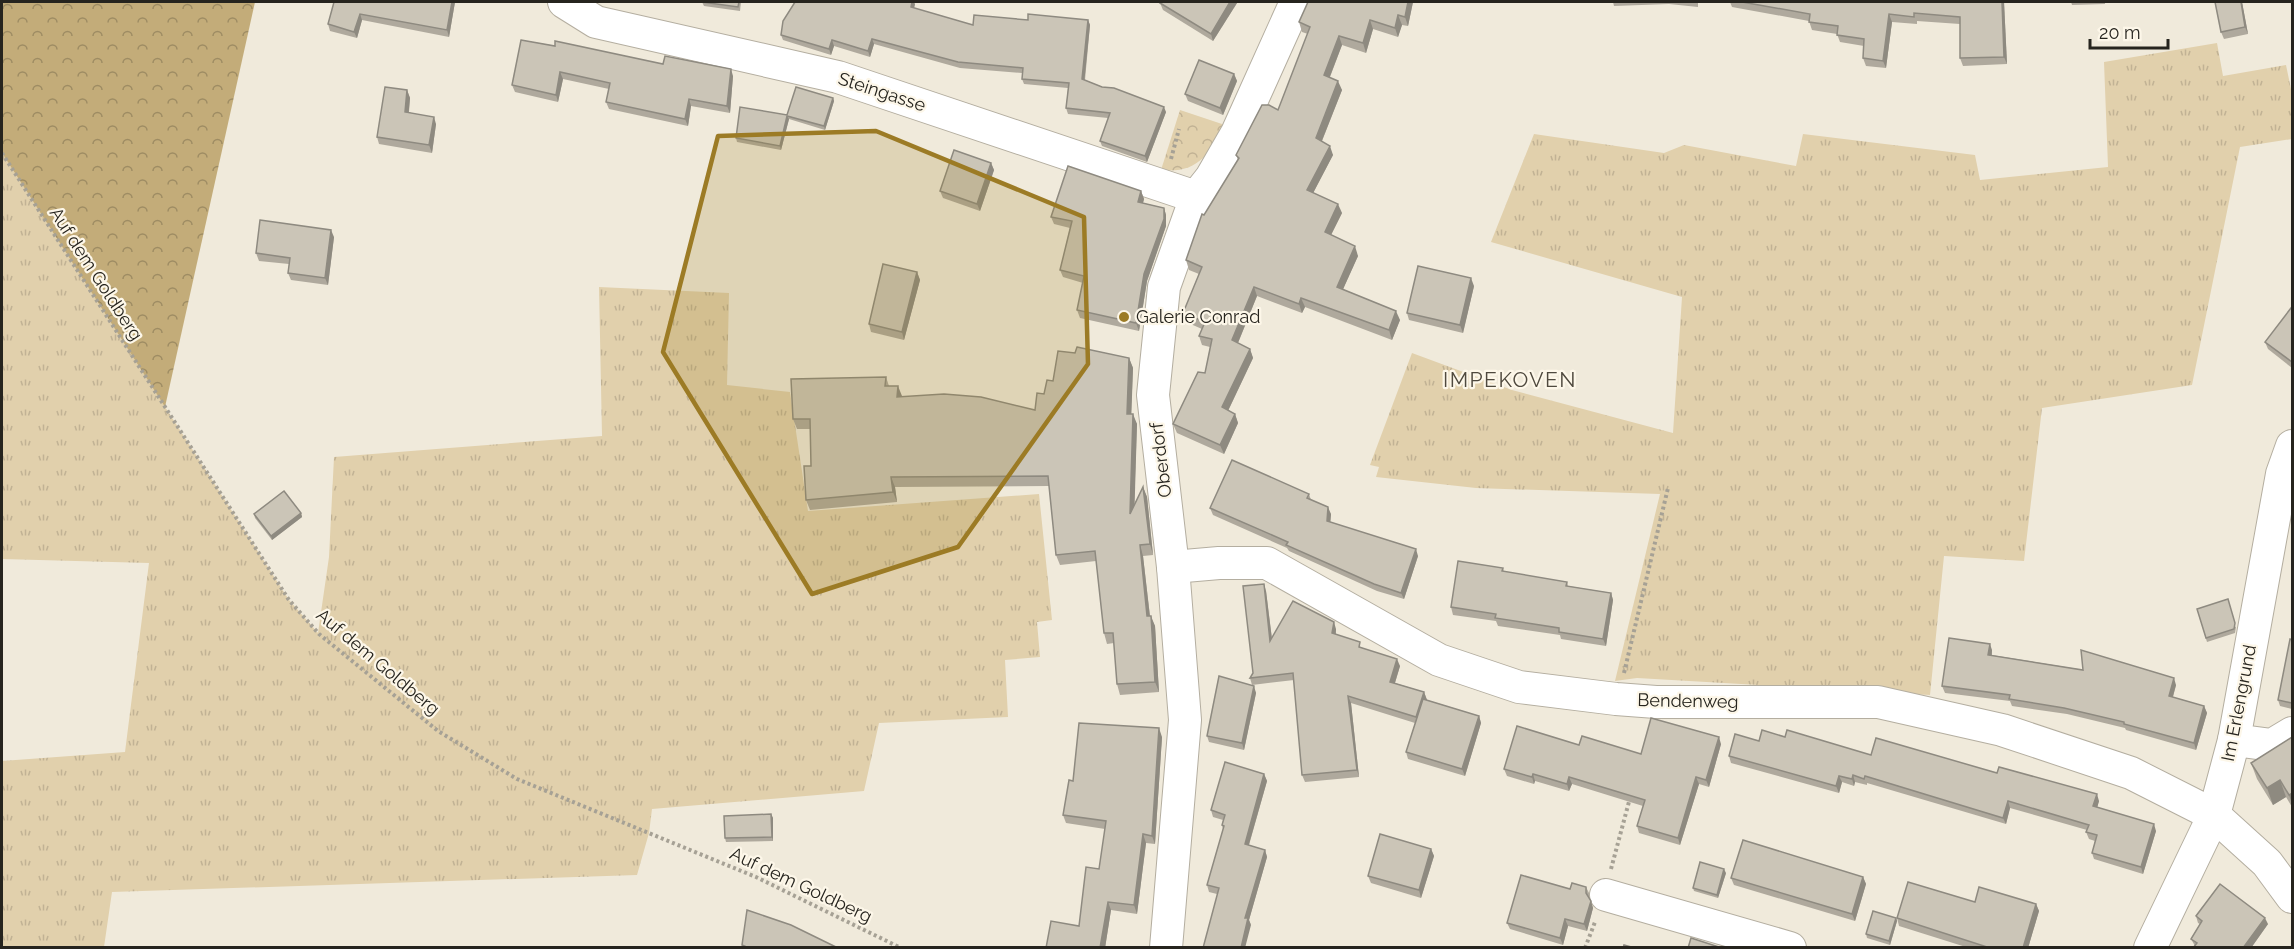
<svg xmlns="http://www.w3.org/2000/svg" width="2294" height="949" font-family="Raleway,sans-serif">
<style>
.grass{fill:url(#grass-tufts)}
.forest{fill:url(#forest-crowns)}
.park{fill:url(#park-crowns)}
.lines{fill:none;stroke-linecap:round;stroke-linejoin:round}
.street-casing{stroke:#b4aea0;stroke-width:34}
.path{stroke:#a6a195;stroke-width:4;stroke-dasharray:3 3;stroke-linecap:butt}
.street{stroke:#fff;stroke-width:32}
.wall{fill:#afa99d}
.shaded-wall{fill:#8e8a80}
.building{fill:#cbc5b7;stroke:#8e8a80;stroke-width:1.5}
.marked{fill:#9c7b25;fill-opacity:0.2;stroke:#9c7b25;stroke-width:4.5;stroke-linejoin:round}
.poi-dot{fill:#9c7b25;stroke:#fdf7e9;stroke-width:2}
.labels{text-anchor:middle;stroke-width:4.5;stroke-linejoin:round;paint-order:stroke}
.street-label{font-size:18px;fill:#26241e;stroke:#fdf7e9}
.poi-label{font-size:18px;fill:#26241e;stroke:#fdf7e9;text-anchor:start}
.quarter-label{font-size:21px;letter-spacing:1.5px;fill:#4f493e;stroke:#fdf7e9}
</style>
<defs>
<pattern id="grass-tufts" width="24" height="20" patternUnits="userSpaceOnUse" patternTransform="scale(1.5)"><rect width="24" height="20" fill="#e1d0ac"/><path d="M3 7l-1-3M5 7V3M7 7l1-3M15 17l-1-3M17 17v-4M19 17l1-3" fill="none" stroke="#c1b294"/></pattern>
<pattern id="forest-crowns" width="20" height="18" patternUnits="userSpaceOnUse" patternTransform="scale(1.5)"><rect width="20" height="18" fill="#c3ac79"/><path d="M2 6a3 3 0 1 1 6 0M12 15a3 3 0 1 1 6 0" fill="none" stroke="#9e8c63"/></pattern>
<pattern id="park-crowns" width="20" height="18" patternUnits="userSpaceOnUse" patternTransform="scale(1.5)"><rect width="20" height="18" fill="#e1d0ac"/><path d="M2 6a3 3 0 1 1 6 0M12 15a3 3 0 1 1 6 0" fill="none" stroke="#c1b294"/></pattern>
</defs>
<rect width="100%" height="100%" fill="#f0eadb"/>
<g class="grass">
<polygon points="2217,43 2223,76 2286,65 2292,94 2292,139 2240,147 2192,385 2042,408 2024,561 1944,556 1930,695 1637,678 1615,681 1660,494 1476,488 1376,477 1379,467 1370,465 1412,353 1512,390 1673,433 1682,297 1491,242 1534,134 1664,153 1684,145 1796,166 1803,134 1975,155 1980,180 2108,167 2104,62"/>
<polygon points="2,153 289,600 318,633 329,557 334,457 602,436 599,287 729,293 727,385 790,392 808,511 1039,494 1052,620 1037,622 1040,657 1005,660 1008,717 879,723 864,791 652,809 649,833 637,875 112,892 104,947 2,947 2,761 125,752 149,563 2,559"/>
</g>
<polygon class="forest" points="2,2 255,2 165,407 2,153"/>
<path class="park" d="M1180,110L1225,125C1210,154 1197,174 1161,170Z"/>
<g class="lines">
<g class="street-casing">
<g id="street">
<polyline points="564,2 596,22 838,77 1196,197"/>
<polyline points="1173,567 1219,563 1267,563 1439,660 1519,687 1616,699 1656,702 1878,702 2002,730 2131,773 2214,815 2267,863 2292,897"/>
<polyline points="2234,740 2272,745 2292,733"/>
<polyline points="1606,895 1790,948"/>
<polyline points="1166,948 1185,720 1173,567 1153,395 1164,287 1196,197 1211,178 1237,133 1296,2"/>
<polyline points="2150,948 2214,815 2234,740 2282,474 2292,446"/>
</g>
</g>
<g class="path">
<polyline points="2,153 289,600 319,634 438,731 517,779 756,877 901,948"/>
<polyline points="1171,159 1179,129"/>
<polyline points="1624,673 1668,488"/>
<polyline points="1611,869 1630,798"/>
<polyline points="1585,948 1595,922"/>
</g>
<use href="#street" class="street"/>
</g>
<g class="wall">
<polygon points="334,2 455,2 449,37 362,20 357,38 330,31 328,24"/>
<polygon points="702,2 741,2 740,11 704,6"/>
<polygon points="1161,2 1236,2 1237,3 1213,41 1163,10 1160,3"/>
<polygon points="1413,2 1408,26 1402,25 1398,37 1373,29 1366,53 1342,45 1330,77 1342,90 1322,141 1333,155 1313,193 1342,213 1331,235 1358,256 1343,289 1400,320 1392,340 1305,307 1302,313 1257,296 1238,343 1250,349 1253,358 1228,411 1235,414 1238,423 1224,454 1177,433 1173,424 1205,373 1210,347 1202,345 1199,336 1202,329 1186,322 1183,313 1199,274 1189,270 1186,260 1204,215 1238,160 1236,155 1278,110 1308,34 1302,32 1299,22"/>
<polygon points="1613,2 1698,2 1698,7 1669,4 1614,6"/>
<polygon points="1730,2 2004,2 2007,64 1963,66 1960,58 1960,24 1917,21 1917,24 1892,22 1886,68 1866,66 1863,58 1864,46 1840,42 1837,34 1812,30 1809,21 1732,7"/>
<polygon points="2071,2 2105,2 2105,4 2072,5"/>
<polygon points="2242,2 2248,34 2224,39 2221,32"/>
<polygon points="915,4 914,8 973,25 1028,20 1088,20 1090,25 1085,80 1166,112 1147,162 1102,146 1100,141 1108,118 1068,114 1066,108 1068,88 1024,84 1022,79 1022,73 960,68 874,44 870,57 834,46 831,55 783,40 781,35"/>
<polygon points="521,40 733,76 730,113 691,106 688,126 609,109 606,102 609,89 563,79 558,102 515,92 512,85"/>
<polygon points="1234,74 1237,81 1223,115 1188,101 1185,94"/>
<polygon points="407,90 410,98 409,112 436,124 432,153 379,144 377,137"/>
<polygon points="833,98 834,101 825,130 789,119 781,150 737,142 736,138 787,115"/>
<polygon points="991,163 994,170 980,211 943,198 940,191"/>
<polygon points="1141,191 1144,199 1143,203 1164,208 1166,215 1166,226 1147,281 1139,331 1080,318 1077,310 1083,283 1063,277 1060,270 1070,228 1054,224 1051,217"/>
<polygon points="334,237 328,285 291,280 288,273 289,264 259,261 256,253"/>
<polygon points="917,272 920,280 904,340 871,332 869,324"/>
<polygon points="1474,286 1463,333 1409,320 1407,313"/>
<polygon points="2292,310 2292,368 2268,349 2265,342"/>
<polygon points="1075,353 1129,358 1133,368 1131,414 1137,424 1134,505 1143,487 1147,497 1153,555 1143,556 1150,616 1155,626 1159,692 1120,695 1117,684 1114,643 1107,644 1104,633 1096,561 1060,565 1056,555 1049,486 895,487 897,502 810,510 806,500 811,466 811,429 797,429 793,419 886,377 889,386 902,397 1035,410 1044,394"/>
<polygon points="1309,494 1311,500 1331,514 1330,522 1418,556 1404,599 1377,591 1289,551 1287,548 1213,515 1210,508"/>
<polygon points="301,513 302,517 272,540 255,518 254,514"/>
<polygon points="1503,568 1504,572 1567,582 1568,586 1611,593 1613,600 1606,646 1561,639 1560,635 1498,626 1496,621 1453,615 1451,607"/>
<polygon points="1266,591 1272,639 1336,629 1336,635 1400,666 1395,683 1424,692 1427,700 1479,716 1481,723 1465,776 1408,759 1406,752 1415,723 1351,703 1359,777 1305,782 1302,775 1294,680 1252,685 1256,693 1244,750 1209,742 1207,736 1252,685 1250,678 1253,673"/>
<polygon points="2197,609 2236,627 2235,633 2207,642"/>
<polygon points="2292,640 2292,709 2280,706 2278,700"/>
<polygon points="1992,650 1992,655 2176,685 2173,697 2204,706 2207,713 2196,750 2126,730 2125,728 2067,714 2012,706 2010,701 1945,693 1942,686"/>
<polygon points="1162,737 1155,844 1146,843 1137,914 1111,910 1105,948 1046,948 1079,926 1099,869 1105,829 1066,823 1063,815 1073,781"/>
<polygon points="1785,737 1871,755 1997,773 2099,801 2097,807 2156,831 2143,874 2094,859 2092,853 2095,841 2089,839 2086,832 2087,830 2010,808 2006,824 1867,783 1867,785 1855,782 1854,786 1842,782 1839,793 1731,763 1729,756 1759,741"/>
<polygon points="2292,737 2292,807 2286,797 2273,805 2257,779 2251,763"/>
<polygon points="1721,744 1709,787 1699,784 1680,845 1639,833 1637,826 1643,806 1572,784 1569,791 1535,781 1534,784 1507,776 1504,769 1579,745 1641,754"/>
<polygon points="1264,774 1267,781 1249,845 1265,850 1267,857 1249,920 1251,925 1217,894 1209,892 1207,885 1223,829 1222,825 1223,820 1213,817 1211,810"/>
<polygon points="771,814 773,818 773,841 726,842 725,838"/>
<polygon points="1431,849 1434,856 1421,898 1371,883 1368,876"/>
<polygon points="1726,873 1718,898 1694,891 1693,888"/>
<polygon points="1863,877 1866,884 1855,921 1734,885 1731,878"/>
<polygon points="1586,887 1589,893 1589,897 1593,908 1587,931 1568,926 1563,945 1510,929 1507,923 1570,889"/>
<polygon points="1975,902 2036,904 2039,911 2028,948 1969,948 1899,926 1897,918"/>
<polygon points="2196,916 2268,924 2251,948 2193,948 2195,946 2191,939 2200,924 2198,923"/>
<polygon points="1896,918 1897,921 1890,945 1867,938 1866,934"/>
</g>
<g class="shaded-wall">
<polygon points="452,2 455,2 449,37 447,30"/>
<polygon points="912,2 914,2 915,4 913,12 911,7"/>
<polygon points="1230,2 1236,2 1237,3 1213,41 1211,34"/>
<polygon points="1408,2 1413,2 1408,26 1405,17"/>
<polygon points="2002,2 2004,2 2007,64 2004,57"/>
<polygon points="2241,2 2242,2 2248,34 2245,27"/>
<polygon points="360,14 362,20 357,38 354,32"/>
<polygon points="1889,14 1892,22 1886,68 1883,61"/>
<polygon points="1398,15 1402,25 1398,37 1395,28"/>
<polygon points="1088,20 1090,25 1084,84 1082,79"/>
<polygon points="1370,20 1373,29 1366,53 1363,43"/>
<polygon points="1339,36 1342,45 1327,84 1324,75"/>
<polygon points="872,39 874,44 870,57 868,51"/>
<polygon points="832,40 834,46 831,55 829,49"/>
<polygon points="731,69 733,76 730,113 727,106"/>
<polygon points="560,72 563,79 558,102 556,95"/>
<polygon points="1234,74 1237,81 1223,115 1220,108"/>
<polygon points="1338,81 1342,90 1319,148 1316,138"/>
<polygon points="407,90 410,98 408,119 405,112"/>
<polygon points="833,98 834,101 825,130 824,126"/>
<polygon points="689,99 691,106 688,126 685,119"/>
<polygon points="1164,107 1166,112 1147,162 1145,156"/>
<polygon points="787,116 789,119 781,150 780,146"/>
<polygon points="434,117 436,124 432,153 429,145"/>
<polygon points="1330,146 1333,155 1310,199 1307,190"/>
<polygon points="991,163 994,170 980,211 977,204"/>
<polygon points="1141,191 1144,199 1141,210 1138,202"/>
<polygon points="1338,204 1342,213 1328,241 1325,232"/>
<polygon points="1164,208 1166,215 1166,226 1147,281 1139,331 1136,323 1144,274"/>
<polygon points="331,230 334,237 328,285 325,278"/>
<polygon points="1355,246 1358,256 1340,296 1337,287"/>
<polygon points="917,272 920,280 904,340 902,332"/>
<polygon points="1471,278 1474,286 1463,333 1460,325"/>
<polygon points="1254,287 1257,296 1235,350 1232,340"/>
<polygon points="1301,298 1305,307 1302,313 1299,304"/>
<polygon points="1396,311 1400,320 1392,340 1389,330"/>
<polygon points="1250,349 1253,358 1225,417 1222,407"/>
<polygon points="1129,358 1133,368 1131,424 1127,414"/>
<polygon points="898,386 902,396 900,408 897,397"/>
<polygon points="1133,414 1137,424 1134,525 1130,514"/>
<polygon points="1235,414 1238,423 1224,454 1220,445"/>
<polygon points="891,477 895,487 897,502 893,492"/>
<polygon points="1143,487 1147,497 1153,555 1150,544"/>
<polygon points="1328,507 1331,514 1330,527 1327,521"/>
<polygon points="301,513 302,517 272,540 271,536"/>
<polygon points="1140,545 1143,556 1151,626 1147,616"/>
<polygon points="1416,549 1418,556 1404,599 1401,593"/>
<polygon points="1264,584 1266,591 1273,648 1270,641"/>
<polygon points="1611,593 1613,600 1606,646 1603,639"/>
<polygon points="1151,616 1155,626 1159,692 1155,682"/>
<polygon points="1334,622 1336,629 1335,640 1332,633"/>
<polygon points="1990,644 1992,650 1991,661 1988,655"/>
<polygon points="1397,659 1400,666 1393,689 1390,682"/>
<polygon points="2174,678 2176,685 2171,703 2169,696"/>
<polygon points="1254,686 1256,693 1244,750 1242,743"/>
<polygon points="1424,692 1427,700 1418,724 1416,717"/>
<polygon points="1348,696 1351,703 1359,777 1357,770"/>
<polygon points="2204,706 2207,713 2196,750 2194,743"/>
<polygon points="1479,716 1481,723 1465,776 1462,769"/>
<polygon points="1159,728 1162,737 1155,844 1152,836"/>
<polygon points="1719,737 1721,744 1709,787 1706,780"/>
<polygon points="1264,774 1267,781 1247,851 1245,844"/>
<polygon points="1533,774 1535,781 1534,784 1532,777"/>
<polygon points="1853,775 1855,782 1854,786 1852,779"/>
<polygon points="1839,776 1842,782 1839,793 1836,786"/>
<polygon points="1569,777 1572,784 1569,791 1567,784"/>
<polygon points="1696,777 1699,784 1680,845 1678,838"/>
<polygon points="2280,780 2286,797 2273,805 2267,788"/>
<polygon points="2292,793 2292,804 2289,795"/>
<polygon points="2097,794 2099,801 2096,812 2093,806"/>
<polygon points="2008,801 2010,808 2006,824 2003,818"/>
<polygon points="771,814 773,818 773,841 772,837"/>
<polygon points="2154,824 2156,831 2143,874 2141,867"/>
<polygon points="1143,834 1146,843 1137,914 1134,905"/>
<polygon points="1431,849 1434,856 1421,898 1419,890"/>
<polygon points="1265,850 1267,857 1249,920 1251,925 1245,948 1241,948 1245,918"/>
<polygon points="1724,869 1726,873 1718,898 1717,895"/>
<polygon points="1863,877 1866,884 1855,921 1852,914"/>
<polygon points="1591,901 1593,908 1587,931 1584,924"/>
<polygon points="1108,902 1111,910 1105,948 1100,948"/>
<polygon points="2036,904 2039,911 2028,948 2023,948"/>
<polygon points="1896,918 1897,921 1890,945 1889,941"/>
<polygon points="2265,918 2268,924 2251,948 2243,948"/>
<polygon points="1565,919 1568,926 1563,945 1560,938"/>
</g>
<g class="building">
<polygon points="334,2 452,2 447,30 360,14 354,32 328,24"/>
<polygon points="702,2 739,2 738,7"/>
<polygon points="795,2 912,2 911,7 973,25 974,15 1028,20 1028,14 1088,20 1082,79 1102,87 1114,88 1164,107 1145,156 1100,141 1110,113 1066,108 1069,83 1022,79 1023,68 958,62 872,39 868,51 832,40 829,49 781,35 783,21"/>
<polygon points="1161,2 1230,2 1211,34 1160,3"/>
<polygon points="1308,2 1408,2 1405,17 1398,15 1395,28 1370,20 1363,43 1339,36 1324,75 1338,81 1316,138 1330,146 1307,190 1338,204 1325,232 1355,246 1337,287 1396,311 1389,330 1301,298 1299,304 1254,287 1232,340 1250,349 1222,407 1235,414 1220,445 1173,424 1198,372 1205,373 1212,339 1199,336 1205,322 1183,313 1202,267 1186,260 1202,214 1204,215 1239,158 1236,155 1262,105 1269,105 1278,110 1310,27 1299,22"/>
<polygon points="1742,2 2002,2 2004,57 1960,58 1960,17 1914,13 1914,17 1889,14 1883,61 1863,58 1864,39 1837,35 1838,26 1809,22 1810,14"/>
<polygon points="2215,2 2241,2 2245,27 2221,32"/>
<polygon points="521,40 555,46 555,41 663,64 665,56 731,69 727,106 689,99 685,119 606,102 610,83 560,72 556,95 512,85"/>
<polygon points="1199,60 1234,74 1220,108 1185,94"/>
<polygon points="385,87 407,90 405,112 434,117 429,145 377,137"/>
<polygon points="796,87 833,98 824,126 787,116 780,146 736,138 740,107 787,115"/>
<polygon points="954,150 991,163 977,204 940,191"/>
<polygon points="1068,166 1141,191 1138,202 1164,208 1164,219 1144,274 1136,323 1077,310 1084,276 1060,270 1072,221 1051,217"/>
<polygon points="260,220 331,230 325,278 288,273 290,258 256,253"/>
<polygon points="883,264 917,272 902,332 869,324"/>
<polygon points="1418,266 1471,278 1460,325 1407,313"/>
<polygon points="2291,308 2292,310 2292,362 2265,342"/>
<polygon points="1077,347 1129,358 1127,414 1133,414 1130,514 1143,487 1150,544 1140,545 1147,616 1151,616 1155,682 1117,684 1113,633 1104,633 1095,551 1056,555 1048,476 891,477 893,492 806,500 804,466 811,466 810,419 793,419 791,379 886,377 885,386 898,386 897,397 944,394 981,397 1035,410 1037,393 1044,394 1047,380 1053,381 1058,351 1075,353"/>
<polygon points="1232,460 1309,494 1307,498 1328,507 1327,521 1416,549 1401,593 1374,584 1286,545 1288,542 1210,508"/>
<polygon points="284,491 301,513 271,536 254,514"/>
<polygon points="1458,561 1503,568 1502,571 1567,582 1566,586 1611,593 1603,639 1559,632 1559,628 1495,618 1496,614 1451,607"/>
<polygon points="1264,584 1270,641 1293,601 1334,622 1332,633 1360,642 1359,647 1397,659 1390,682 1424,692 1416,717 1348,696 1357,770 1302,775 1293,673 1250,678 1253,673 1243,586"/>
<polygon points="2228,599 2235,623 2234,629 2206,638 2197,609"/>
<polygon points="1949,638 1990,644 1988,655 2083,670 2081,650 2174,678 2169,696 2204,706 2194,743 2124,724 2124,722 2064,708 2009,699 2010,695 1942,686"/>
<polygon points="2290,639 2292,640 2292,703 2278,700"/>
<polygon points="1219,676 1254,686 1242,743 1207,736"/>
<polygon points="1423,699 1479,716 1462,769 1406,752"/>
<polygon points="1651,718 1719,737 1706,780 1696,777 1678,838 1637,826 1645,800 1569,777 1567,784 1533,774 1532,777 1504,769 1517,726 1579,745 1582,736 1641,754"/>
<polygon points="1079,723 1159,728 1152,836 1143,834 1134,905 1108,902 1100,948 1046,948 1051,921 1079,926 1086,867 1099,869 1106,821 1063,815 1069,780 1073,781"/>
<polygon points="1762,730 1785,737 1787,730 1871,755 1876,738 1997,773 1999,767 2097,794 2093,806 2154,824 2141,867 2092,853 2097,835 2086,832 2089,825 2008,801 2003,818 1865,776 1864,779 1853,775 1852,779 1839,776 1836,786 1729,756 1735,734 1759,741"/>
<polygon points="2292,737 2292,793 2289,795 2280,780 2267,788 2251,763"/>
<polygon points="1225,762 1264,774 1245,844 1265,850 1245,918 1248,918 1241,948 1203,948 1219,888 1207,885 1224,826 1222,825 1225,815 1211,810"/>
<polygon points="771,814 772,837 725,838 724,816"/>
<polygon points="1380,834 1431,849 1419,890 1368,876"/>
<polygon points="1743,840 1863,877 1852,914 1731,878"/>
<polygon points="1700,862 1724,869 1717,895 1693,888"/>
<polygon points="1521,875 1570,889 1572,883 1586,887 1586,893 1591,901 1584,924 1565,919 1560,938 1507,923"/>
<polygon points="1908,882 1975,902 1979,887 2036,904 2023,948 1990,948 1897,918"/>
<polygon points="2220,884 2265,918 2243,948 2193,948 2197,943 2191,939 2202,921 2196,916"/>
<polygon points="747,910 791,925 838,948 749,948 742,945"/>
<polygon points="1873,911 1896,918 1889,941 1866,934"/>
<polygon points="1691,938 1722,948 1688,948"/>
<polygon points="1624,945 1635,948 1623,948"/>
</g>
<path class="marked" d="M876,131L1084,217L1088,364L958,547L812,594L663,352L718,136Z"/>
<circle class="poi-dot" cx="1124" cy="317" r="6"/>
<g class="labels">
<g class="street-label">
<text transform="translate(882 92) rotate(18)" y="6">Steingasse</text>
<text transform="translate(96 274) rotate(57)" y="6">Auf dem Goldberg</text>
<text transform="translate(1161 460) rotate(-97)" y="6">Oberdorf</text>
<text transform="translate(378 662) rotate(40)" y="6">Auf dem Goldberg</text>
<text transform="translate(1688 701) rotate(1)" y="6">Bendenweg</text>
<text transform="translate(2239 703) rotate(-79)" y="6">Im Erlengrund</text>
<text transform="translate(801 885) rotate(25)" y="6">Auf dem Goldberg</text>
</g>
<g class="poi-label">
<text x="1136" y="323">Galerie Conrad</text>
</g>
<g class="quarter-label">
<text x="1510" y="387">IMPEKOVEN</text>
</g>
</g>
<rect width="2294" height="949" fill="none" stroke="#26241e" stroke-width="6"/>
<path d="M2090 39v9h78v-9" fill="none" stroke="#26241e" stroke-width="3"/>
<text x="2099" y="39" font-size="18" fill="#26241e" stroke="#fdf7e9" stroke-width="4.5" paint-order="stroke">20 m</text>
</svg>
